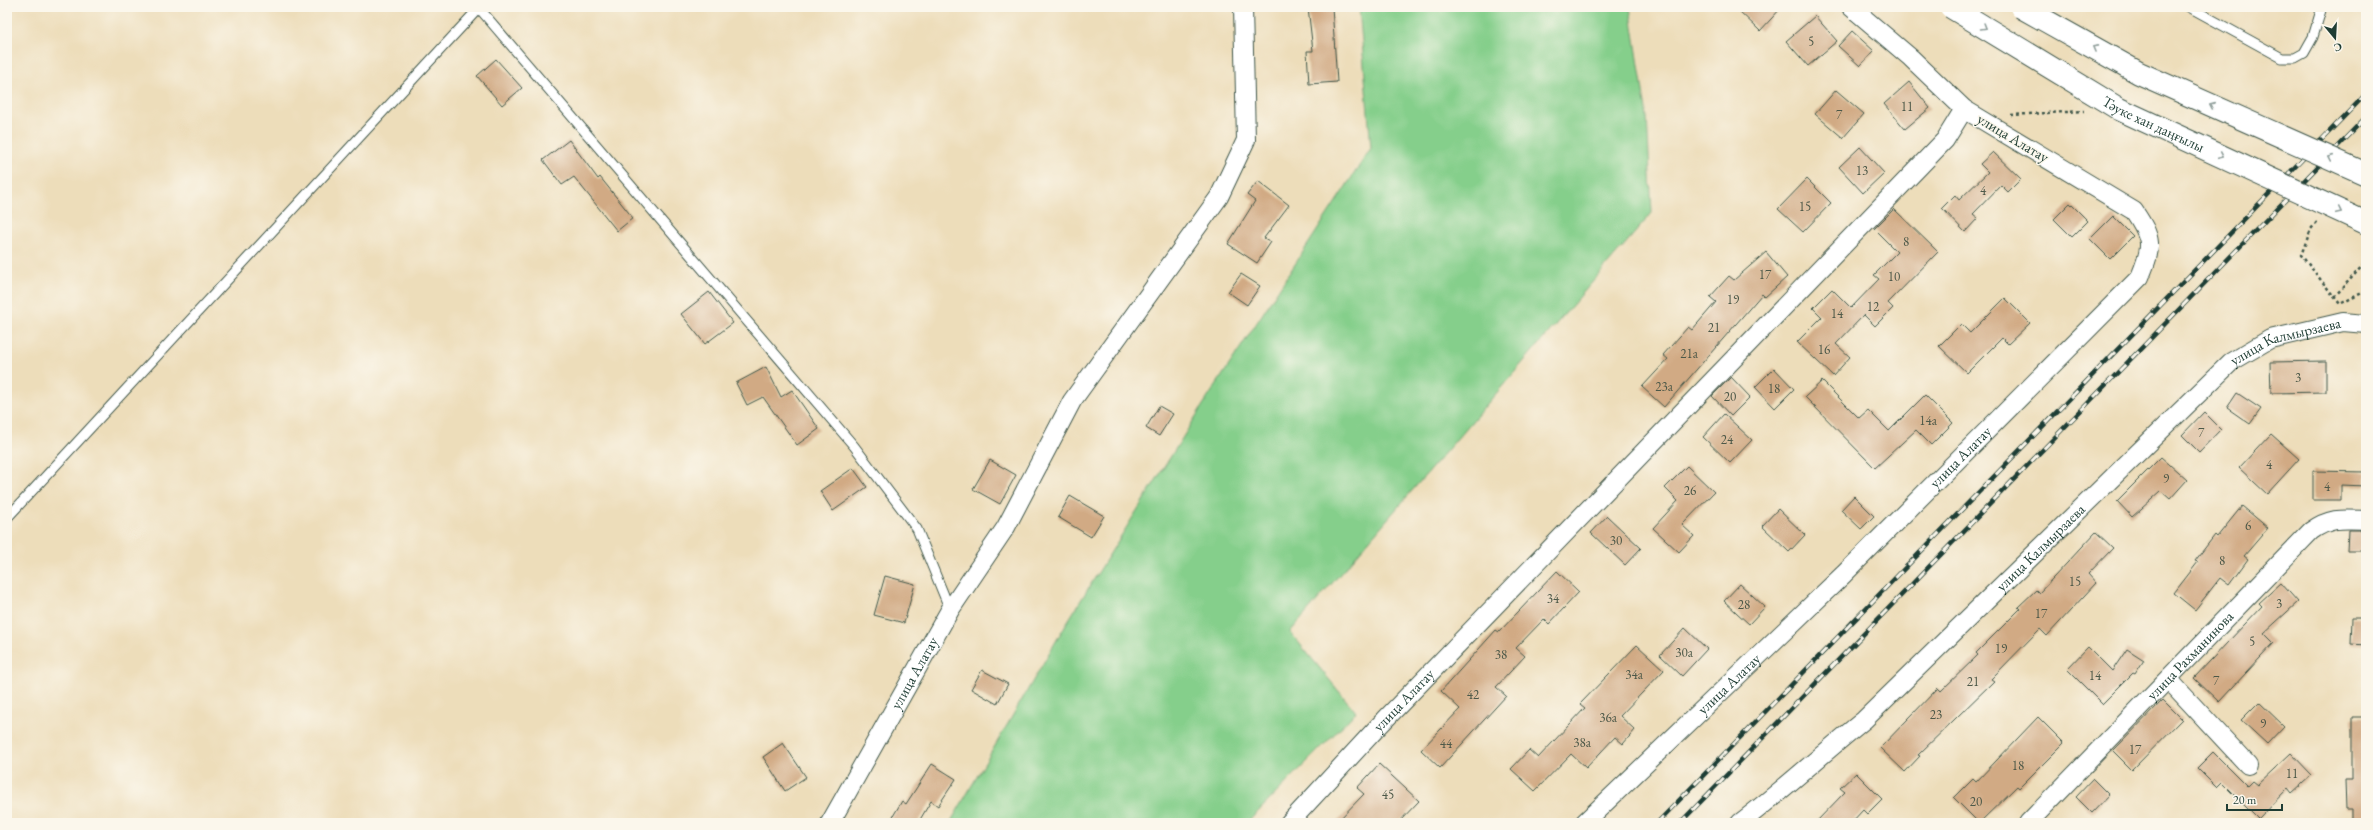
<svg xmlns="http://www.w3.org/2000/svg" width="2373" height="830" font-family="'EB Garamond',serif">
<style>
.green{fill:#85cf8b;stroke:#528660}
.building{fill:#d1aa84}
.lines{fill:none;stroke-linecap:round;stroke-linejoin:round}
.lane-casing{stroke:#3e5548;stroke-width:11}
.street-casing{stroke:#3e5548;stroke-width:20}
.path{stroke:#3e5548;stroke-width:2.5;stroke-dasharray:3 3;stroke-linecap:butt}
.lane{stroke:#fff;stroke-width:9}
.street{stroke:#fff;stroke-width:18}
.rail-casing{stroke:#1f3d34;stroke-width:4.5}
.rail{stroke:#fbf7ec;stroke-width:3;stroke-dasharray:9;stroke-linecap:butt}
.primary-bridge-casing{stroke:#3e5548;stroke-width:24;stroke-linecap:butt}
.primary-bridge{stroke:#fff;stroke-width:22}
.oneway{stroke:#8f9e9a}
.labels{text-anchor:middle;stroke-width:3;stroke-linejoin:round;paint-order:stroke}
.number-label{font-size:13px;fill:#4c5848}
.street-label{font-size:15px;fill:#1f3d34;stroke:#fbf7ec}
</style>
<rect width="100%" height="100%" fill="#fbf7ec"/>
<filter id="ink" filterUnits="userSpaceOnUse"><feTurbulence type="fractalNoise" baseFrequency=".025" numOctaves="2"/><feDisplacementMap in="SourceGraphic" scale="8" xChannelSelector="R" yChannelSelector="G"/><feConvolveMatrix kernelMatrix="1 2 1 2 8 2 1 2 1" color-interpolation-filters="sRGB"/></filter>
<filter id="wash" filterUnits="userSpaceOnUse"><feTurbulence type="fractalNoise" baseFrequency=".012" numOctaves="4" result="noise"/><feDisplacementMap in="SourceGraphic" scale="16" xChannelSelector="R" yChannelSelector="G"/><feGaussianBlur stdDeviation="0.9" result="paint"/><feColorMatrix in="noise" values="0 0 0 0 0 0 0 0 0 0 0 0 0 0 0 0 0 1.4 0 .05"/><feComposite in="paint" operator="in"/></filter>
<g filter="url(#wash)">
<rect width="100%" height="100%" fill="#edddba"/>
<polygon class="green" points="1359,7 1630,7 1647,117 1652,213 1290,632 1356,712 1247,823 950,823 1066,624 1203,405 1371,148"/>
<g id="blocks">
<g class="building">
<polygon points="1308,7 1332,7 1337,82 1309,84 1307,51 1313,51"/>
<polygon points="1735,7 1782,7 1760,31"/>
<polygon points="1815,16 1837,41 1808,66 1786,41"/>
<polygon points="1852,31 1874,51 1860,66 1838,46"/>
<polygon points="496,59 522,88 502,105 477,76"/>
<polygon points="1909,82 1930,108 1905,129 1884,104"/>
<polygon points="1836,90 1864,114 1843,138 1815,114"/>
<polygon points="569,140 598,179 600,177 633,218 617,231 574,177 562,185 543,160"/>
<polygon points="1860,147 1884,173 1863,193 1839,167"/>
<polygon points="1993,152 2021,179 2008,192 2001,185 1973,214 1978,218 1965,232 1942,208 1955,195 1959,200 1988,172 1980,164"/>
<polygon points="1807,179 1831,203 1803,232 1778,209"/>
<polygon points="1258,181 1289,205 1264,238 1271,242 1257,263 1228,244 1255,201 1247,195"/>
<polygon points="2070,203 2088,221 2072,237 2054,219"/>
<polygon points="1894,209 1938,252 1888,303 1893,308 1875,326 1864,315 1836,344 1850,357 1833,376 1797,342 1822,317 1813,308 1832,289 1851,308 1879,279 1874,275 1897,252 1874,229"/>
<polygon points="2113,216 2133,236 2110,259 2090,239"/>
<polygon points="1766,252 1787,277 1765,297 1762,294 1664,407 1642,387 1668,359 1663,355 1688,327 1692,330 1716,302 1710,297 1729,276 1734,280"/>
<polygon points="1241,274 1260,286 1247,305 1228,292"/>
<polygon points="709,292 733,323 705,344 681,314"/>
<polygon points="2005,298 2030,323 2008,344 2002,338 1967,373 1939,346 1961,324 1970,333"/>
<polygon points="2326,361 2326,392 2271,393 2270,362"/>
<polygon points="766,367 781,397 792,390 819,429 797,445 763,397 747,405 736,383"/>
<polygon points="1774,368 1794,389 1775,408 1755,387"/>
<polygon points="1731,377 1750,397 1731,416 1712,396"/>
<polygon points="1822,381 1859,418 1868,410 1889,431 1925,395 1953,423 1931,445 1916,430 1875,468 1805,397"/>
<polygon points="2237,393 2261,409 2250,424 2227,408"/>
<polygon points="1159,406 1173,414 1159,436 1146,428"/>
<polygon points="2204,412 2221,429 2199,452 2182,435"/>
<polygon points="1724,414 1752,440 1730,463 1703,437"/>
<polygon points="2271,434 2299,459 2267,494 2239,468"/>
<polygon points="2161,457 2187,480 2170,499 2161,491 2132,517 2117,501"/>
<polygon points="990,460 1016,475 1000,504 973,489"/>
<polygon points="1687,466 1714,492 1682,525 1694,536 1679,552 1653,528 1678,501 1665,488"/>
<polygon points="853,468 867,487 833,511 820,491"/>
<polygon points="2313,471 2366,472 2366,486 2341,485 2341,500 2313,500"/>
<polygon points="1070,496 1104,516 1091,537 1058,517"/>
<polygon points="1854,496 1874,516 1861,529 1841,510"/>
<polygon points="2242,506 2268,528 2244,556 2248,559 2229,585 2220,578 2195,610 2174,593 2198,562 2195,561 2215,535 2217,537"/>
<polygon points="1778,509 1805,535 1789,552 1762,526"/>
<polygon points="1607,516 1641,548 1625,565 1591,533"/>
<polygon points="2348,530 2366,530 2366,551 2347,551"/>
<polygon points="2096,532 2113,548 2088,574 2096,583 2047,636 2040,629 1991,679 1994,681 1918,755 1920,756 1905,772 1880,748 1938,688 1941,691 1978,655 1976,653 2020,609 2018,607 2036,590 2039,593"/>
<polygon points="1557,571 1579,592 1549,624 1544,619 1516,648 1525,656 1496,687 1506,696 1440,768 1421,750 1460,709 1441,691 1496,630 1499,632"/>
<polygon points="885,576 915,584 904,623 874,615"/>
<polygon points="2281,583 2298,602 2264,633 2274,643 2219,702 2194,678 2262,606 2259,603"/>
<polygon points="1740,584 1765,607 1749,624 1724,601"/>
<polygon points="2352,618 2366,618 2366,645 2351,644"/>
<polygon points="1685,628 1707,649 1682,676 1660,655"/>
<polygon points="1637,645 1664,670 1620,716 1635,730 1623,744 1615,737 1586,768 1571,754 1535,791 1511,769 1529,750 1538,758 1585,708 1580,704"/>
<polygon points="2088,647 2112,671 2127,649 2144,660 2135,674 2133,673 2102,704 2067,669"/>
<polygon points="982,670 1008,684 997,704 971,689"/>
<polygon points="2163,700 2182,719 2132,770 2113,751"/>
<polygon points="2259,702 2284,726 2267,744 2241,720"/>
<polygon points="2038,717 2064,743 2019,788 2017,786 1979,823 1954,798 1973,779 1976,782"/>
<polygon points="2352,717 2366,717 2366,823 2352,823 2352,809 2346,809 2345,780 2352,780"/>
<polygon points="783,743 806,777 785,791 763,757"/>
<polygon points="2213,752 2247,786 2252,781 2257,785 2291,753 2312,775 2292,793 2288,788 2258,819 2221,782 2216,787 2197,768"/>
<polygon points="932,764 956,779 938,806 931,801 918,823 889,823 902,801 906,804"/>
<polygon points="1379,764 1419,801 1398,823 1336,823 1364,794 1357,788"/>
<polygon points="1856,773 1882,799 1867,814 1863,810 1851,823 1815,823 1845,792 1840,788"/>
<polygon points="2093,779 2109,795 2092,813 2076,797"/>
</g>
</g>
</g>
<g filter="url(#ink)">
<use href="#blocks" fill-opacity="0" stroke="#3e5548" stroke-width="1"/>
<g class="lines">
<g class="lane-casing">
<g id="lane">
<polyline points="2189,7 2282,58 2295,58 2304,53 2313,37 2322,7"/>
<polyline points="7,518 479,8 854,446 917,529 950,610"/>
</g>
</g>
<g class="street-casing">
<g id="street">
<polyline points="2169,680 2248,765"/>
<path id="s1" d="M830,823L950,610L1006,527L1072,401L1219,197L1246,140L1243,7"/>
<path id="s2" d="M1289,823L1375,730L1945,140L1964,109L1911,58L1851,7"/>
<path id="s3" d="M1584,823L1844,574L2140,277C2153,246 2153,239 2134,211L1964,109"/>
<path id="s4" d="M1740,823C1783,790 1822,754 1864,720L2231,362L2270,339L2343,322L2366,324"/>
<path id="s5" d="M2028,823L2311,531C2331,517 2343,519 2366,520"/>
</g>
</g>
<g class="path">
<polyline points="2011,115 2084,111"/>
<polyline points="2317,222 2311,229 2301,255 2340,304"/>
<polyline points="2334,297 2366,262"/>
<polyline points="2342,303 2366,291"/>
</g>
<use href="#lane" class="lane"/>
<use href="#street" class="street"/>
<g class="rail-casing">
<g id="rail">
<polyline points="1657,823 2366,94"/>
<polyline points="1680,823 2366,117"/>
</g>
</g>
<use href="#rail" class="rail"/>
<g class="primary-bridge-casing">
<g id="primary-bridge">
<path id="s6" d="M1951,7L2119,109L2366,223"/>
<polyline points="2021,7 2139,73 2366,174"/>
</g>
</g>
<use href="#primary-bridge" class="primary-bridge"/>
</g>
<defs><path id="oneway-chevron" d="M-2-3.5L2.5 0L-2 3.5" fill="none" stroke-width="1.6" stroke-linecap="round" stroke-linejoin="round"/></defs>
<g class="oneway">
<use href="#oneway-chevron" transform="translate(1984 27) rotate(31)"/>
<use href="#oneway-chevron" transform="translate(2095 48) rotate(-151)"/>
<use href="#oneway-chevron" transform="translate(2212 105) rotate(-156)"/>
<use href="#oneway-chevron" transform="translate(2221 156) rotate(25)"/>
<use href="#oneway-chevron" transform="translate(2330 158) rotate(-156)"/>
<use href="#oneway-chevron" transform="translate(2339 211) rotate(25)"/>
</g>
</g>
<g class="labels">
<g class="number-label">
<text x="1811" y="46">5</text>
<text x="1907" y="111">11</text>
<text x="1839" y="119">7</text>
<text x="1862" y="175">13</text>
<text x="1983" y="195">4</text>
<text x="1805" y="211">15</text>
<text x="1906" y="246">8</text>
<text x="1765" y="279">17</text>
<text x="1894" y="281">10</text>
<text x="1733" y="304">19</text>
<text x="1873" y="311">12</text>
<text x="1837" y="318">14</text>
<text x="1714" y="332">21</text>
<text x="1824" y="354">16</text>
<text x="1689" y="358">21а</text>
<text x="2298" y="382">3</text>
<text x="1664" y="391">23а</text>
<text x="1774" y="393">18</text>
<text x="1730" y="401">20</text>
<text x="1928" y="425">14а</text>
<text x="2201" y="437">7</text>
<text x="1727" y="444">24</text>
<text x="2269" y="469">4</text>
<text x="2166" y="483">9</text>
<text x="2327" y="491">4</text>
<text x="1690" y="495">26</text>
<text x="2248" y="530">6</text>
<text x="1616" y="545">30</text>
<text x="2222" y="565">8</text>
<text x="2075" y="586">15</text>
<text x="1553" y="603">34</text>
<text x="2279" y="608">3</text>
<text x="1744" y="609">28</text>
<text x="2041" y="618">17</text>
<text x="2252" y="646">5</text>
<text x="2001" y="653">19</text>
<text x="1684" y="657">30а</text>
<text x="1501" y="659">38</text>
<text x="1634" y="679">34а</text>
<text x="2095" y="680">14</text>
<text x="2216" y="685">7</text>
<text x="1973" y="686">21</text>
<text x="1473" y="699">42</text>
<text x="1936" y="719">23</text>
<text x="1608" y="722">36а</text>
<text x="2263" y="728">9</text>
<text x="1582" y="747">38а</text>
<text x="1446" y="748">44</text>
<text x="2135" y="754">17</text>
<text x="2018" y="770">18</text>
<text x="2292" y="778">11</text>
<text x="1388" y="799">45</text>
<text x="1976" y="806">20</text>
</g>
<g class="street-label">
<text dy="5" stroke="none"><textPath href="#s6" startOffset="234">Тәуке хан даңғылы</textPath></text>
<text transform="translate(2013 138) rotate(31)" y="5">улица Алатау</text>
<text dy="5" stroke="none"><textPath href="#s4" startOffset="733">улица Калмырзаева</textPath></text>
<text dy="5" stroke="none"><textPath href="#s3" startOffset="525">улица Алатау</textPath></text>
<text dy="5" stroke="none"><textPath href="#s4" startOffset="408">улица Калмырзаева</textPath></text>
<text dy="5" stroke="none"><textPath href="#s5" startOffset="233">улица Рахманинова</textPath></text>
<text dy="5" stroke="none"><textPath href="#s1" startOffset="172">улица Алатау</textPath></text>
<text dy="5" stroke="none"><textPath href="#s3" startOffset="201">улица Алатау</textPath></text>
<text dy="5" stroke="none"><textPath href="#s2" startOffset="168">улица Алатау</textPath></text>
</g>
</g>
<rect width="2373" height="830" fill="none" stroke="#fbf7ec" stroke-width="24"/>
<g transform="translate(2335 38) rotate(162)" stroke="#fbf7ec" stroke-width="3" paint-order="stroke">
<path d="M0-3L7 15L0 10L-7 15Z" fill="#1f3d34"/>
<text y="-6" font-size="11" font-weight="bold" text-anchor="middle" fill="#1f3d34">С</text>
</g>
<path d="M2227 804v6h55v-6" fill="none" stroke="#1f3d34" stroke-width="2"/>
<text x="2233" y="804" font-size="12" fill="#1f3d34" stroke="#fbf7ec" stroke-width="3" paint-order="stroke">20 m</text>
</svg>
